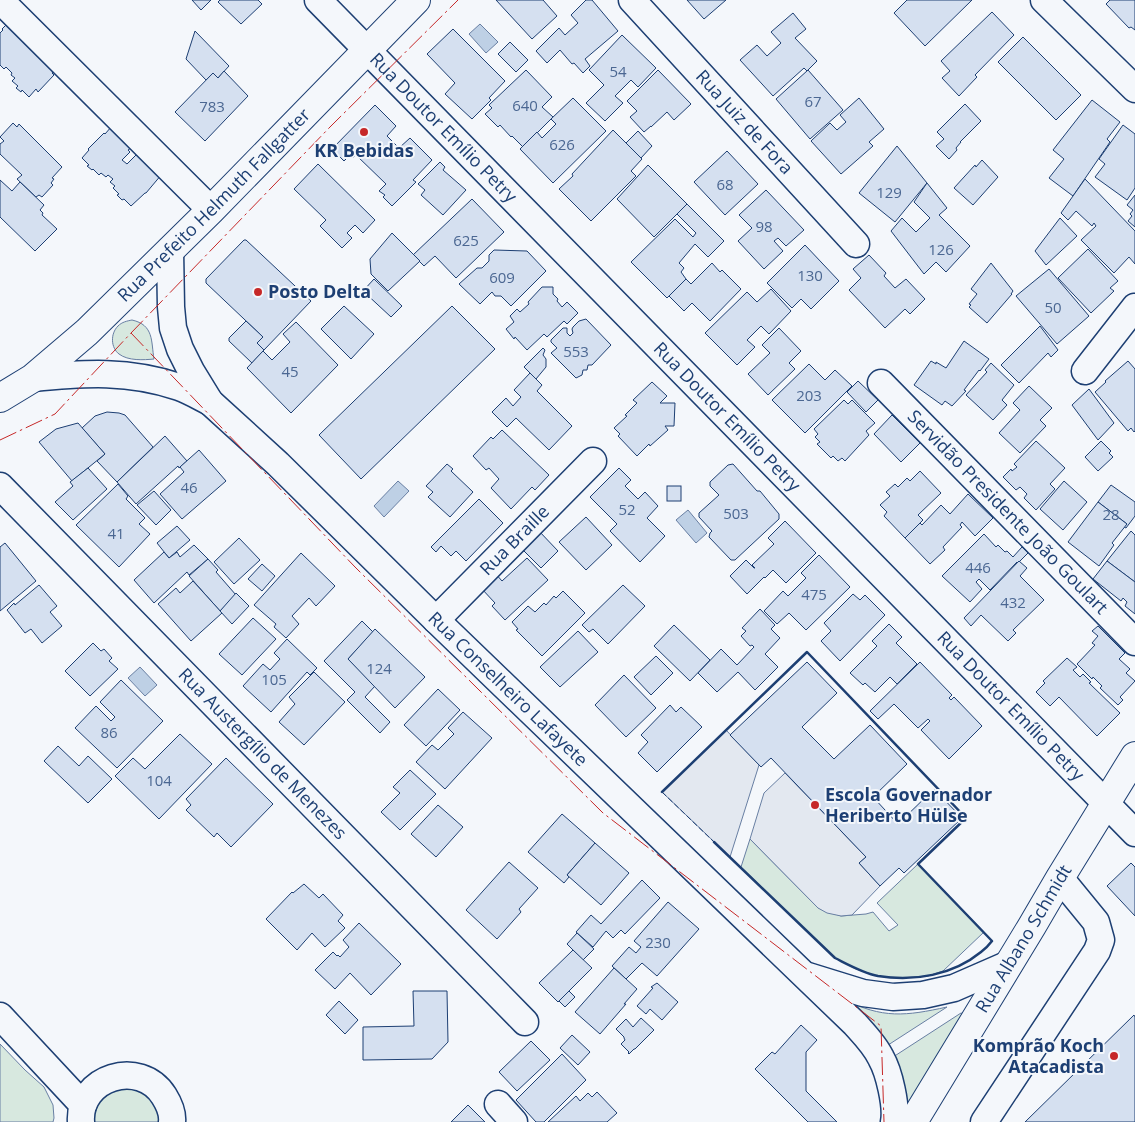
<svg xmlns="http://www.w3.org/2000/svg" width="1135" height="1122" font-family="'Open Sans',sans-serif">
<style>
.green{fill:#d7e8df;stroke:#687fa3}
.parking{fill:#e3e8f0;stroke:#687fa3}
.water{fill:#bed0e5;stroke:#687fa3}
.building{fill:#d5e0f0;stroke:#1d3f73}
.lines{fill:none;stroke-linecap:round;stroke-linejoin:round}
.minor-casing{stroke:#1d3f73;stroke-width:29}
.major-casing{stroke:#1d3f73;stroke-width:30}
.minor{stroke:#f4f7fb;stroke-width:26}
.major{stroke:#f4f7fb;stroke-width:28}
.fence{stroke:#1d3f73;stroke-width:1;stroke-dasharray:6 2.5;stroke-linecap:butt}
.wall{stroke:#1d3f73;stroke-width:2.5}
.power{stroke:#c62828;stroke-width:1;stroke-dasharray:18 4 2.5 4;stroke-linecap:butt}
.poi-dot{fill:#c62828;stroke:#f4f7fb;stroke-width:2}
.labels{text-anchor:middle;stroke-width:4;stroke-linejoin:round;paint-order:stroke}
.number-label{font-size:15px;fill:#4b6792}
.street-label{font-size:18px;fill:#1d3f73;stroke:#f4f7fb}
.poi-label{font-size:18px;font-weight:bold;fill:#1d3f73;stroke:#f4f7fb;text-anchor:start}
</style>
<rect width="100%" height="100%" fill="#f4f7fb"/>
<g class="green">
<path d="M132,320C154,325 151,341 154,359C144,360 128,361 119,354C111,348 110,334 118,326C122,322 127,321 132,320Z"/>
<polygon points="750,839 818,908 841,916 866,914 873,912 889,931 898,925 877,903 918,864 984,932 943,971 928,976 901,978 877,976 856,969 835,958 741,867"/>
<path d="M844,999C882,1019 906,1016 947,1007L885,1047Z"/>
<polygon points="961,1013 964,1014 905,1116 890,1059"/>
<polygon points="0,1044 25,1070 44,1087 53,1105 54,1118 53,1122 0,1122"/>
<polygon points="109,1086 146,1087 165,1122 88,1122 91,1104"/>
</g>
<g class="parking">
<polygon points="726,730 759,765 730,857 662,792"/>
<polygon points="785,773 866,857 859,863 880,886 852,915 841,916 827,913 818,908 750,839 764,793"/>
</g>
<g class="water">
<polygon points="480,24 498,42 486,53 469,34"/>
<polygon points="398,481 409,491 384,517 374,506"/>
<polygon points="688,510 707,533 696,543 676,520"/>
<polygon points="140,667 157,685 145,696 128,678"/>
</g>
<g class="building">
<polygon points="192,0 211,0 201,10"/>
<polygon points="220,0 258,0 262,4 241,24 218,2"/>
<polygon points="496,0 543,0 557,16 532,39"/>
<polygon points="586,0 592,0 618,31 585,59 590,66 583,73 574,63 572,64 560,50 547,63 536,51 559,28 565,35 578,23 571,15"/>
<polygon points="687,0 726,0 704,19"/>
<polygon points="907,0 972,0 925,46 894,13"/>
<polygon points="1110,0 1135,0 1135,30 1131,27 1129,28 1106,4"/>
<polygon points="992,12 1014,35 975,75 977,77 959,96 942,78 950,71 941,61"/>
<polygon points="793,13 806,29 795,38 817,61 807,71 804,68 773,96 740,60 757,45 767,56 781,43 771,32"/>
<polygon points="11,20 59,65 52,73 54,75 38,92 36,89 29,97 22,90 21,92 16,88 18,86 12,81 15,78 11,75 12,73 6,67 4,69 0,65 0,33 3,30 2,29"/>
<polygon points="453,29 505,81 489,98 491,100 472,119 445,94 455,83 427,54"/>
<polygon points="195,31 229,66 218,78 213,73 206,80 186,59"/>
<polygon points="622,35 656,68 638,87 631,80 615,96 623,103 605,121 586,103 604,85 589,70"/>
<polygon points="1023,37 1081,95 1056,120 998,62"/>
<polygon points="510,42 528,60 516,72 498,54"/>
<polygon points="526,70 552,97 542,107 553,117 523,147 512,136 511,137 500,125 498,127 485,114 492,108 489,105"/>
<polygon points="658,70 691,104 674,120 667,112 651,127 651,126 644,132 630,117 637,111 627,101"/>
<polygon points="808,70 843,110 810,139 776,99"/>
<polygon points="224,71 248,96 205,141 175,112 213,73 218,78"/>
<polygon points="573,98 606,131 553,183 520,149 537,132 542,138 556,124 551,119"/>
<polygon points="859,98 884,129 869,142 873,146 841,174 811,141 830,123 837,130 846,122 840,115"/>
<polygon points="1092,100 1120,122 1107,139 1110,142 1073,196 1049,178 1064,159 1053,150"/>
<polygon points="965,104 981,121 960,142 961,142 956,148 957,150 949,159 936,146 944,139 937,132"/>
<polygon points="375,105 396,126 387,136 399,148 410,138 432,160 413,180 416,182 392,206 383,197 385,195 379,191 386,184 356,155 353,158 350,155 344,161 332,149"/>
<polygon points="13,123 17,127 19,124 62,167 52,178 54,179 51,183 53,185 42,197 39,195 36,197 17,179 22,175 0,154 0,144 4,141 0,137"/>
<polygon points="1123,125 1135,134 1135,188 1127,200 1095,177 1105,164 1099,159"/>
<polygon points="112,126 131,148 128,150 130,152 122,160 127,164 137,154 162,174 146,193 145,193 131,206 124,199 122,200 117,195 119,194 113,188 115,186 110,182 113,179 108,175 106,177 101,173 99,175 93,169 92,170 87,166 89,165 82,158 89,150 88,149 104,133 105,134"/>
<polygon points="613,130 642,159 631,171 636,176 591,221 559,189 573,176 572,174"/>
<polygon points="638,131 652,146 641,158 626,143"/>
<polygon points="897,146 927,183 895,222 859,193"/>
<polygon points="727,151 758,184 725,215 694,182"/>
<polygon points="982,160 998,177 973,205 954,188 975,165 976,167"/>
<polygon points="440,162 445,167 443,170 466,190 443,215 421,195 425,190 418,184"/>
<polygon points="318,164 375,220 363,233 355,225 347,233 352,238 342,248 320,226 326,220 294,189"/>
<polygon points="648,165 687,204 654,237 617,199"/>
<polygon points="1085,179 1135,231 1135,264 1129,257 1114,273 1081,240 1096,226 1094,223 1092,226 1076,211 1068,220 1061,213"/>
<polygon points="0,180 12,191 20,182 44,205 40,210 43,213 42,215 57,229 35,251 0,217"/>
<polygon points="927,183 947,208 939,215 970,246 946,272 936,262 924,274 891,231 902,218 916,232 930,218 914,202"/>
<polygon points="766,190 804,230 786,246 778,238 774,241 783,251 764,269 738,241 752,228 739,215"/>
<polygon points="1135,195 1135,227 1128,221 1132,216 1130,214 1133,210 1127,205"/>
<polygon points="472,199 504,232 456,278 435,256 424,266 413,255"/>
<polygon points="687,204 724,241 708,257 695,244 679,263 684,268 681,272 686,279 667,298 631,262 675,219 693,237 696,233 677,214"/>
<polygon points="1060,218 1077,236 1046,265 1035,251"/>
<polygon points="392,233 420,261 388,291 371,274 370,259"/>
<polygon points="244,240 246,240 311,301 264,350 257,343 263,337 206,283 206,279"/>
<polygon points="805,245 839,281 811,309 801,299 792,308 767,283"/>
<polygon points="1088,249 1118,281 1110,288 1114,291 1091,313 1058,278"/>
<polygon points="494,250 527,251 546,271 511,306 501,296 495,296 492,292 480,304 459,284 477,268 482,268 489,261 489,255"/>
<polygon points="869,255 886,273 884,276 895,288 906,279 925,299 910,314 905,309 885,328 849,290 861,278 853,269"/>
<polygon points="712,263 720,272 722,270 741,289 710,321 692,303 684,311 669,296 686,279 691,284"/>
<polygon points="991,263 1013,291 1011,294 1012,294 987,323 969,307 971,305 969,304 977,294 971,289"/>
<polygon points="1049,269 1089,316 1057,344 1016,296"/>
<polygon points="374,279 402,306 391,317 363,291"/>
<polygon points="542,287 553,287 553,294 558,299 557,301 562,307 567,302 578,313 567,324 564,321 547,337 544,334 527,350 515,337 514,339 506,329 514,322 510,316 517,309 520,312 529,304 528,302"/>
<polygon points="771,289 791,311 769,334 761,326 747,340 755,347 737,365 705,333 747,292 757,302"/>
<polygon points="344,306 374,334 351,359 321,329"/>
<polygon points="452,306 495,349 361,479 319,435"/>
<polygon points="586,319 611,345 592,365 588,365 587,370 583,370 582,375 576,378 551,353 557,348 551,342 551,340 563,328 567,328 567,333 570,336 573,333 572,329 573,327 579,321"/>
<polygon points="246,321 263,337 257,343 264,350 252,363 229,341 229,338"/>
<polygon points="296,322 338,365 291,413 247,368 263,351 272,360 290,342 283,334"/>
<polygon points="1040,326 1058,350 1051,357 1048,353 1019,383 1001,365"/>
<polygon points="779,328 801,351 789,363 795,369 768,395 748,374 770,353 762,345"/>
<polygon points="964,341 989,359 980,371 979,370 964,390 966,391 952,406 945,401 942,405 914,385 931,361 936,364 936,362 946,368"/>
<polygon points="543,348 545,350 543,355 546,359 546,367 536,379 524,367"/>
<polygon points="1128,361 1135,369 1135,431 1134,432 1131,428 1128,431 1095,392 1106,382 1105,381"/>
<polygon points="991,363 1014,385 1002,400 1007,405 993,420 966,395 987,372 985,370"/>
<polygon points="809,364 825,380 835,370 852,386 805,433 772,400"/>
<polygon points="530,373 542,385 537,391 572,426 549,450 516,418 507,427 492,412 506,398 513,406 521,397 514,390"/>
<polygon points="858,381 878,400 866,412 847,392"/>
<polygon points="652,382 667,396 660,403 675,403 674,426 665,426 668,430 650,446 649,444 637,456 618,436 620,434 614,428 627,416 625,415 637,403 633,400"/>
<polygon points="1029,386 1052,408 1040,420 1046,426 1020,453 999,433 1020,410 1013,403"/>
<polygon points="1089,389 1114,423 1098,440 1072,405"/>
<polygon points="844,400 848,404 852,400 875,423 866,431 869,435 845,461 842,458 838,461 833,456 831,458 817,444 820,442 815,437 818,434 814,429"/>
<polygon points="107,412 119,413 125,415 153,447 117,482 97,461 105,454 82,428 95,416"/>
<polygon points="892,415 920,443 901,462 874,434"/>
<polygon points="78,423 105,454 72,481 39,442 56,429"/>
<polygon points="502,430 549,475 535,490 532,487 511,509 491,488 499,479 489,468 486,470 473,456 491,437 493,439"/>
<polygon points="165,436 187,461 179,468 178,466 136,504 117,482"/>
<polygon points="1036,441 1065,468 1050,484 1055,489 1036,510 1024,498 1027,494 1020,487 1016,490 1003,477 1011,469 1012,471 1017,467 1014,464"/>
<polygon points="1101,441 1111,451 1109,453 1113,457 1098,471 1085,457"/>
<polygon points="199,450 226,481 182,519 160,494 184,472 180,467"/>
<polygon points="447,464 453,469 451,471 473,492 450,517 428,497 433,492 426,486"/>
<polygon points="733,464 757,491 760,491 779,514 779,519 735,560 731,560 709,537 710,533 712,531 699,517 699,513 719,495 710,486 710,482 728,465"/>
<polygon points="88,468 107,489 73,520 55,502 73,486 70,482"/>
<polygon points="619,468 631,480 625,486 638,499 645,492 658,506 647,518 665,536 640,562 610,531 617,524 590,497"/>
<polygon points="920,471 941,493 918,515 923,520 905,538 884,516 887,512 880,505 890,496 886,492 895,484 898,487 907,478 910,481"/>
<polygon points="1064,481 1087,502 1063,530 1040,509"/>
<polygon points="118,484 128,496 126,499 145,518 139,524 150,534 119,567 76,525"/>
<polygon points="1111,485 1135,502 1135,516 1126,528 1124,527 1127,524 1098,502"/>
<rect x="667" y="486" width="14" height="15"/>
<polygon points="154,491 171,510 156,525 137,505"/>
<polygon points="968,494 993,518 975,536 962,522 960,525 962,527 943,547 945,550 930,564 905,538 920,523 922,525 941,505 950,514"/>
<polygon points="479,499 503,523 466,561 456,551 451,556 441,546 436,552 431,547"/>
<polygon points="1098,502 1127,524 1112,543 1114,545 1099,566 1068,542"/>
<polygon points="586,517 612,545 586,570 559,542"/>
<polygon points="785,521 816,553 786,583 773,570 765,578 764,577 747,594 730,576 746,560 754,568 755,568 752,565 774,544 768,538"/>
<polygon points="177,526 190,540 169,558 157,543"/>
<polygon points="538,530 558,551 541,568 520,547"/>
<polygon points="1131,531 1135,535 1135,582 1107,561"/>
<polygon points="984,534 996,547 998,545 1005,552 1007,551 1013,557 1022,547 1028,553 1018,563 1017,562 990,590 979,579 976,582 982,589 970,602 942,576"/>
<polygon points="239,538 260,560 234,584 214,562"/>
<polygon points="5,543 36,581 0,611 0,547"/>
<polygon points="194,545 208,559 189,575 187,572 154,603 134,580 164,552 169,558 177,552 180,557"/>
<polygon points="301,553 335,586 316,606 309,598 292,616 299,624 286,638 274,627 276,624 254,605"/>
<polygon points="819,555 850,587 806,630 789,613 777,624 764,611 783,591 788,596 806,578 801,573"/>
<polygon points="527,558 548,580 505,620 492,606 495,603 481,588 495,573 502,581"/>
<polygon points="208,559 218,570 216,572 236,595 220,611 189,576"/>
<polygon points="1019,561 1027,568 1020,576 1044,600 1013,630 1016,633 1008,641 981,615 971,626 964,618"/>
<polygon points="1107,561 1135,582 1135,614 1125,606 1127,602 1123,598 1121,601 1093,579"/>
<polygon points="262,564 275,576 262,591 248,579"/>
<polygon points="193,581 222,613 191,641 158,604 176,588 180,593"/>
<polygon points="39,585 57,606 50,612 62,626 42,643 31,629 25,633 7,610 14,603 15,605"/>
<polygon points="623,585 645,606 608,644 593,629 589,632 582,625"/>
<polygon points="563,591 585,613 542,656 516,630 518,629 512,622 528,606 535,612 544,603 546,605 554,596 556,598"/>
<polygon points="236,593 249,606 232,624 220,611"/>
<polygon points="853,594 860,600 865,595 885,615 840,661 821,641 831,631 824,623"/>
<polygon points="760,609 775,625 771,629 780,638 765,654 778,667 755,690 738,672 717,692 698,673 721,649 737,665 754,647 752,645 750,646 741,636 746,631 742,628"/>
<polygon points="253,618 276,639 242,675 219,654"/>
<polygon points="362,621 373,632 348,659 375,686 365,697 390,722 380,733 347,700 355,692 324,661"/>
<polygon points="889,624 902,637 896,643 917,664 897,684 890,677 875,692 865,683 863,685 850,673 877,646 872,641"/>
<polygon points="674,625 710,660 690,681 654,646"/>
<polygon points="1098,626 1125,653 1119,659 1130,669 1126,673 1135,681 1120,697 1123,700 1118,705 1100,688 1102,686 1093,677 1092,679 1077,664 1095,645 1092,643 1098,636 1092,631"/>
<polygon points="375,629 425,677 395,708 348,659"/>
<polygon points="578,631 598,652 560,687 540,667"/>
<polygon points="287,639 317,668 310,675 307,672 271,712 243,686 263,664 270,670 280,659 274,653"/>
<polygon points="93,643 101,651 104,649 112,658 109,661 118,669 90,696 65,671"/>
<polygon points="656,656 673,673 651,695 634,677"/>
<polygon points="1067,658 1077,667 1073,670 1080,677 1083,674 1091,682 1089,683 1120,713 1097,736 1059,697 1050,706 1036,692 1045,683 1043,681"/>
<polygon points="807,662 837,693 802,727 834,759 870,725 907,764 873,797 898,824 934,789 962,818 904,873 899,868 880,886 859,863 866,857 771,758 761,767 730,735"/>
<polygon points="920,662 952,695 949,698 951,700 954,697 982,726 949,759 921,730 930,721 928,719 918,728 894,704 878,719 870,711"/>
<polygon points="314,672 345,702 304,745 279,722 295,704 289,697"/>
<polygon points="624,675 656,708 626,737 595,705"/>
<polygon points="121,680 163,721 117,768 75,728 96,706 111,721 115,717 100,702"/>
<polygon points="438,689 460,710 426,746 404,725"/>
<polygon points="670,705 676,712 681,707 702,727 657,772 638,753 648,742 641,735"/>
<polygon points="463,712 492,738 445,789 416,762 432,745 438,750 454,734 448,728"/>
<polygon points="180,734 212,764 159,819 115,776 133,758 145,769"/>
<polygon points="58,746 79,766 88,756 112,779 88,803 44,761"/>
<polygon points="226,758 273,804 231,847 217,833 214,837 186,810 191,805 186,799"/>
<polygon points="410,770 436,794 400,830 381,812 400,793 393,787"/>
<polygon points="438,805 463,827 436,857 411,834"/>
<polygon points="562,814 595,843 567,875 569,877 564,883 528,852"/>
<polygon points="595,843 629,873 601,905 567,875"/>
<polygon points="509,862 538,888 519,909 521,912 497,939 466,910"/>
<polygon points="1131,863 1135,867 1135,916 1107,886"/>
<polygon points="642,880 660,898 625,934 621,930 613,938 606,931 593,947 576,932 591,915 601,924"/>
<polygon points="304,884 319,898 323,894 343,915 338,921 345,928 325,947 312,933 297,950 266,919 292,892 293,893"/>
<polygon points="668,902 699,929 657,976 642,963 626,979 612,966 629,947 636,953 641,947 634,941"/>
<polygon points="359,923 401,964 371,995 350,973 335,989 315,970 333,952 337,956 338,955 340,957 349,947 343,940"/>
<polygon points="577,933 594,949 583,960 567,944"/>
<polygon points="573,950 592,968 558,1002 539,983"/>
<polygon points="614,968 637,989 624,1004 626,1004 600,1034 575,1012"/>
<polygon points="657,983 678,1002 662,1020 650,1009 646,1014 637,1006 653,988 651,987"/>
<polygon points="413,991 447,991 448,1042 432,1059 363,1060 363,1027 414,1026"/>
<polygon points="569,991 575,997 565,1007 559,1001"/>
<polygon points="339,1001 358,1020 345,1034 326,1015"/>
<polygon points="1134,1015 1135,1017 1135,1122 1025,1122"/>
<polygon points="641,1018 654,1030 635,1049 634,1049 629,1054 628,1053 629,1052 621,1044 625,1040 624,1038 624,1037 616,1029 626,1019 633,1027"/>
<polygon points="801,1025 817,1040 806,1052 806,1091 837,1122 808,1122 755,1069 772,1052 775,1054"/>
<polygon points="572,1035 590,1052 578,1065 560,1048"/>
<polygon points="531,1041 550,1060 517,1091 499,1072"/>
<polygon points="562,1054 586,1080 544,1122 536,1122 516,1100"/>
<polygon points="597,1092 617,1113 607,1122 548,1122 576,1096 580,1101 588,1093 592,1097"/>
<polygon points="468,1105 485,1122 451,1122"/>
</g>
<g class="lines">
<g class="minor-casing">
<g id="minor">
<polyline points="0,0 211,210"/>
<path id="s1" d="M318,0L1135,833"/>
<path id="s2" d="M632,0L856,244"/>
<polyline points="1044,0 1135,89"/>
<path id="s3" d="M170,250L171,307L173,328L180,349L191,371L210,402L278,464L436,620L855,1024C864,1034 875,1045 881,1058C889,1072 897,1106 894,1122"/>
<polyline points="1085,371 1135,307"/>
<path d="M33,378C85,373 129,370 179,387C190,391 200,397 210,402"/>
<path id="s4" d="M881,383L1135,642"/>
<path id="s5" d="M0,486L525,1022"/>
<path id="s6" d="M436,620L593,461"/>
<polyline points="808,976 863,993 893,997 923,995 954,988 1009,964"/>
<polyline points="0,1016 83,1105"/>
<polyline points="498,1104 514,1122"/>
<path d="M81,1122C78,1077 140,1058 164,1096C169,1104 173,1113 172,1122"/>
<polyline points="984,1122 1097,951 1101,940 1096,922 1060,878"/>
</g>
</g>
<g class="major-casing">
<g id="major">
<path id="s7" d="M0,398L33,378L87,332L211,210L416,0"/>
<path id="s8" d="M913,1122L1032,926L1060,878L1135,756"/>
</g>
</g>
<use href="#minor" class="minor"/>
<use href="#major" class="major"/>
<polyline class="fence" points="662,792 714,842"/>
<path class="wall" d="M662,792L807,652L966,818L918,864L992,941C989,945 985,949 981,952C953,975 914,982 878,976C863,973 849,965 835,958L714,842"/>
<g class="power">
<polyline points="131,333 355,567 603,813 881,1026 884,1122"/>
<polyline points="0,440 55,414 131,333 330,127 458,0"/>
</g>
</g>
<g class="poi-dot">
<circle cx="364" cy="132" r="5"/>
<circle cx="258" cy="292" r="5"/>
<circle cx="815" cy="805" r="5"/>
<circle cx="1114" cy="1056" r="5"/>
</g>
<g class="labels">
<g class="number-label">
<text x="618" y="77">54</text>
<text x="813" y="107">67</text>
<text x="525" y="111">640</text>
<text x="212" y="112">783</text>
<text x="562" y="150">626</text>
<text x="725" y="190">68</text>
<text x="889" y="198">129</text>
<text x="764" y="232">98</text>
<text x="466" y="246">625</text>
<text x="941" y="255">126</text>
<text x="810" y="281">130</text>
<text x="502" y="283">609</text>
<text x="1053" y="313">50</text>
<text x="576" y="357">553</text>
<text x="290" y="377">45</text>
<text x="809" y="401">203</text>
<text x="189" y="493">46</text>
<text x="627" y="515">52</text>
<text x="736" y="519">503</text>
<text x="1111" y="520">28</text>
<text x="116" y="539">41</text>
<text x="978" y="573">446</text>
<text x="814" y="600">475</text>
<text x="1013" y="608">432</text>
<text x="379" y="674">124</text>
<text x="274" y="685">105</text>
<text x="109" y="738">86</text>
<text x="159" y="786">104</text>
<text x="658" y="948">230</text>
</g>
<g class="street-label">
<text dy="6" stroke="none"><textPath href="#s2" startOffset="166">Rua Juiz de Fora</textPath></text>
<text dy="6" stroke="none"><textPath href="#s1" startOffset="179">Rua Doutor Emílio Petry</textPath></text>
<text dy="6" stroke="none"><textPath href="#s7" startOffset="289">Rua Prefeito Helmuth Fallgatter</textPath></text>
<text dy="6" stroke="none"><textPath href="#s1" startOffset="584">Rua Doutor Emílio Petry</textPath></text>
<text dy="6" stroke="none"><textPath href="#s4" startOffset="181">Servidão Presidente João Goulart</textPath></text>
<text dy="6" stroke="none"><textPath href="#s6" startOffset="112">Rua Braille</textPath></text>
<text dy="6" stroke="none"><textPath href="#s3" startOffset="575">Rua Conselheiro Lafayete</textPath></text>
<text dy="6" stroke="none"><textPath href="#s1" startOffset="989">Rua Doutor Emílio Petry</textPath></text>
<text dy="6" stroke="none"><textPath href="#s5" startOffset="375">Rua Austergílio de Menezes</textPath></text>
<text dy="6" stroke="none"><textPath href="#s8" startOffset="214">Rua Albano Schmidt</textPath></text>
</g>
<g class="poi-label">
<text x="364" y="157" text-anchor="middle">KR Bebidas</text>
<text x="268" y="298">Posto Delta</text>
<text x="825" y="801">Escola Governador<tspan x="825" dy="21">Heriberto Hülse</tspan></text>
<text x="1104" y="1052" text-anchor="end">Komprão Koch<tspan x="1104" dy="21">Atacadista</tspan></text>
</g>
</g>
</svg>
